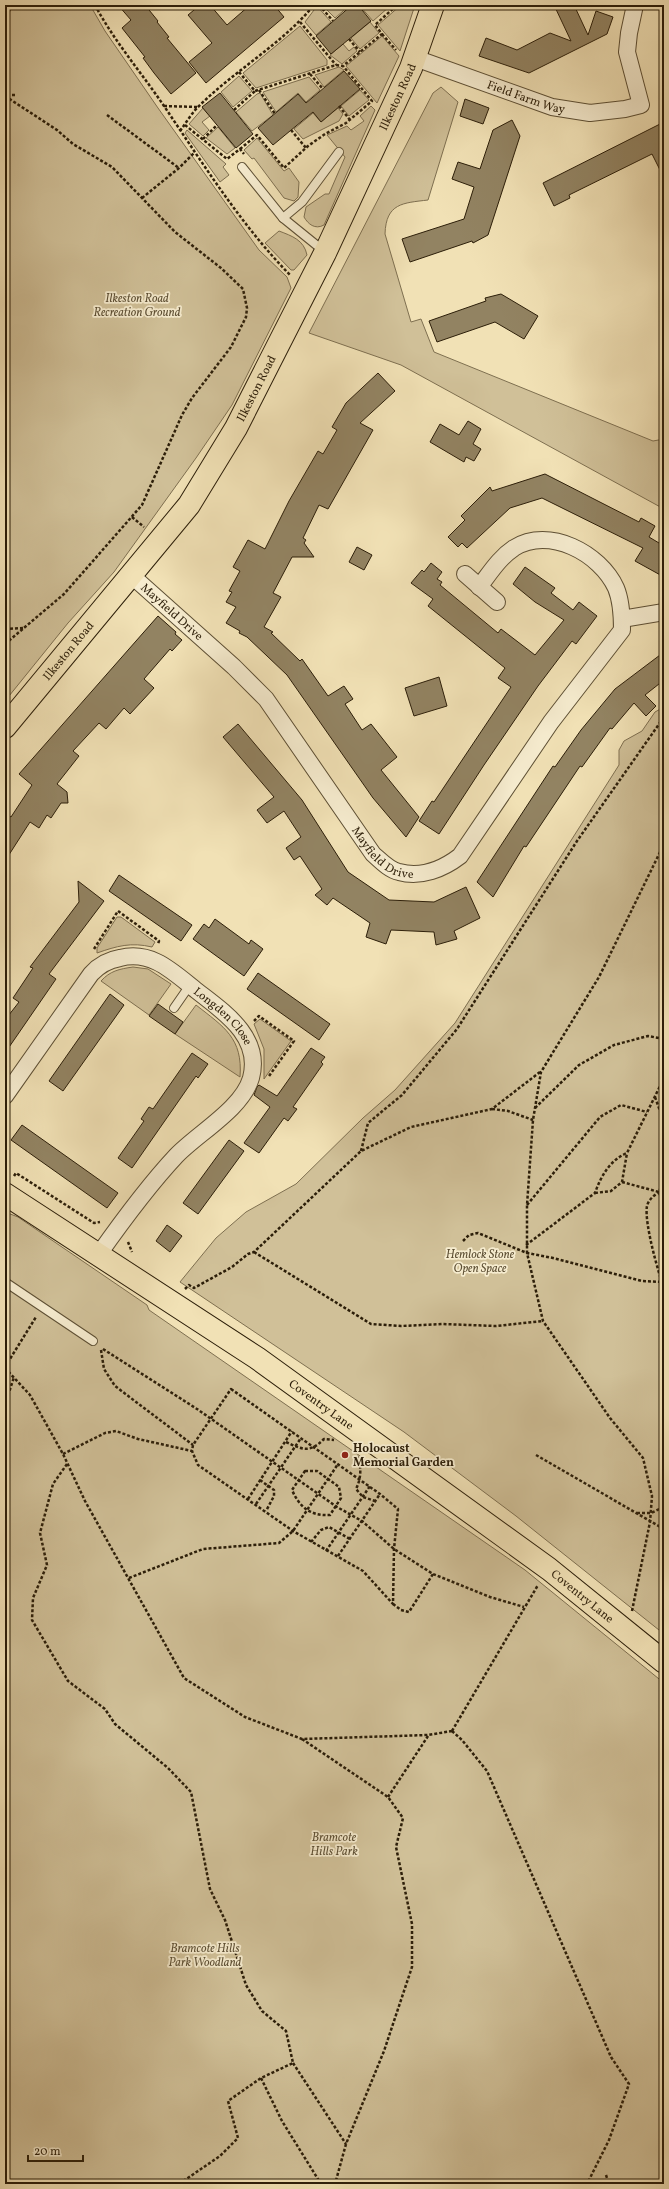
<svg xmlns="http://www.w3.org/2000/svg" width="669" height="2189" font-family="Vollkorn,serif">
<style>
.green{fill:#d0c098;stroke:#7e6f50}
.building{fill:#928362;stroke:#2c1e09}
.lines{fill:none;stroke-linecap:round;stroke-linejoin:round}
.service-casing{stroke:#5d4f34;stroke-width:10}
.minor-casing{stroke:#5d4f34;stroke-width:18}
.primary-casing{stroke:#2c1e09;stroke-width:24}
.path{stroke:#2c1e09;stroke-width:2.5;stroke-dasharray:3 2;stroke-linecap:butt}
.service{stroke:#f6eccf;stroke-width:8}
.minor{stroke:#f6eccf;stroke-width:16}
.primary{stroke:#f1e1b5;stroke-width:22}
.poi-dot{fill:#8f2418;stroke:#f6eccf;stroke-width:1.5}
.labels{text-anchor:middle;stroke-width:3.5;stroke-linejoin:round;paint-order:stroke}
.street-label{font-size:12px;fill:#2c1e09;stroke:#f6eccf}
.park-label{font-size:12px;font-style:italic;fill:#5d4f34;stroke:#f6eccf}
.poi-label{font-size:12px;font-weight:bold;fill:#2c1e09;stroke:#f6eccf;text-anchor:start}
</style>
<rect width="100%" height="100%" fill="#f1e1b5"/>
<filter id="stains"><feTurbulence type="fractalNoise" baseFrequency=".005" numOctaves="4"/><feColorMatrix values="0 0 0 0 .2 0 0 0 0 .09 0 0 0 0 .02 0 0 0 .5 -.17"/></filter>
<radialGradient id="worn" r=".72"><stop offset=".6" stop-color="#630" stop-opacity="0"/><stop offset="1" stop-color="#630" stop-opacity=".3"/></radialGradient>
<g class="green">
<polygon points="14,5 90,5 105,31 158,108 259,250 287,277 291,288 232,405 196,458 114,572 68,623 5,701 5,19"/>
<polygon points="322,5 350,5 335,18"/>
<polygon points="359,5 387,5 389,7 373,21"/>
<polygon points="401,5 415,5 400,51 378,25"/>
<polygon points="317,6 331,22 316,35 305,22"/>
<polygon points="370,22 379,33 360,49 351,38"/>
<polygon points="300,26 327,60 327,65 256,88 243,73"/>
<polygon points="382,36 399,56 377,103 346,66"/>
<polygon points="343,44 349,51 354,47 357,51 342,64 330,55"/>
<polygon points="339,67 344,70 324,87 315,75"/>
<polygon points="239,76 252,91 233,107 221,92"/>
<polygon points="309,77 320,90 306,102 298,93 276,112 263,92"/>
<path d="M441,87L458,102L428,200C403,203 386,203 385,234L411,322L421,319L434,352L653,441L664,439V509L401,365L309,333L433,93Z"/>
<polygon points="360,90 369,100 349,116 341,106"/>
<polygon points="260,93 273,115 252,131 236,112 257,94"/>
<path d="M371,106L375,110L324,225C315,230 308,224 304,217L306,207L325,194H329L345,157L327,135L347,126L351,130L364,121L360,116Z"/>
<polygon points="203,108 210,116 202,122 209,130 203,136 189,124"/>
<polygon points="338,108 343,114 339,121 303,139 294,129 313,113 321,122"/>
<polygon points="218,127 235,148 227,154 206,138"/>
<polygon points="187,130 226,164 223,167 229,175 220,182 185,133"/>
<polygon points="257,138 284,171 289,168 299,182 298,197 294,201 284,198 254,158 252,159 244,150"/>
<path d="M279,231C292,236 304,240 307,255L294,270H291L265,243Z"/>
<polygon points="664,707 664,1634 516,1516 404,1432 180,1282 216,1238 246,1212 296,1184 363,1118 395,1090 455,1023 619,765 619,750 624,741 642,731 655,712"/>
<path d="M117,917H121L155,942L152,947C131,942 117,946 97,953V948Z"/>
<path d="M133,967L148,969L171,984L149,1015L101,981C110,971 119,969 133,967Z"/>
<path d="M196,1005C224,1027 243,1038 240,1077L175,1034Z"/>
<polygon points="260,1019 291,1041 264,1079 264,1049 254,1024"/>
<polygon points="5,1212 18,1217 147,1305 149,1310 525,1570 664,1683 664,2184 5,2184"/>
</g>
<g class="building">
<polygon points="118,5 145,5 158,21 157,22 169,37 167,38 196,73 171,94 154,73 143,58 145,57 122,28 131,20"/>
<polygon points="200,5 210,5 227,25 250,5 274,5 284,17 206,83 189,62 212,43 188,15"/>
<polygon points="352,5 358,5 371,21 331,54 316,36"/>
<polygon points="554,5 574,5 588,35 596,11 613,17 607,34 529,73 479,56 486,38 517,50 550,33 571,41"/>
<polygon points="344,71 360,89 321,122 313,112 273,145 258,128 298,94 306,103"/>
<polygon points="220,93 253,134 236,148 202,107"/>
<polygon points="465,99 489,108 483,124 460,116"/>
<polygon points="512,120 520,136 488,235 473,243 472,241 410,262 402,239 464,219 474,187 452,179 458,162 480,169 493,130"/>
<polygon points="664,122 664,178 652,154 569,195 570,198 554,206 543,183"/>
<polygon points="501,294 538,316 524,339 495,322 437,342 429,321 486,301 485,298"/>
<polygon points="378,373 395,391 360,423 373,430 328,509 319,505 303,538 306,540 304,543 314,557 292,557 273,593 281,597 264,627 273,632 271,633 300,661 302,659 328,696 344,686 353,699 345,704 362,730 371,724 397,757 381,770 419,817 406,837 373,798 287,675 247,637 239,633 240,631 226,623 236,607 226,602 232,592 229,591 240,571 233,567 248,540 265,549 289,501 318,451 323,454 337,430 332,427 346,403"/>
<polygon points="468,421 481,429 473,444 481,449 474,461 466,457 464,462 430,442 440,424 459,435"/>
<polygon points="545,474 639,522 641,518 655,526 649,537 664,546 664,577 635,561 643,548 542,498 510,508 467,548 462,543 458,547 448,537 465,520 461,516 490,487 492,491"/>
<polygon points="357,547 372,555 364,570 349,562"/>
<polygon points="431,563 442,572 437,579 442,582 440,585 498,633 501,629 535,655 564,620 535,602 513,584 525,567 555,588 551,593 573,610 579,602 597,616 576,644 572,641 538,686 484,765 439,834 419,821 432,801 434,802 511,687 498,678 505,668 428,606 433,599 411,583 422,570 424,572"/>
<polygon points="158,616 176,632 175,634 182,640 172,651 170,649 144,679 154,688 130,714 124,708 106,729 99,723 73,751 79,756 57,784 67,792 68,803 61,803 51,818 47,815 39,828 30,822 5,861 5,813 11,817 32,785 19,774"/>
<polygon points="664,652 664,680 645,695 656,706 646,716 634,703 612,729 610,728 582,767 580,766 526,847 524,846 493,897 477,882 553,766 555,767 581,730 615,689"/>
<polygon points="439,677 447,706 414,716 405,688"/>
<polygon points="238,724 302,800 348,872 389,900 434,902 466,887 480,918 454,931 457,939 436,945 434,932 391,930 386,944 366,937 370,923 333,898 327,905 315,895 322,889 300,856 294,860 286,848 301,837 284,811 267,823 257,810 274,797 223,737"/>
<polygon points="119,875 192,925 181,941 109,891"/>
<polygon points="78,881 104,901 49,974 56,979 5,1053 5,1020 19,1002 13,998 33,968 30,967 79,902"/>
<polygon points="215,919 249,944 251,940 263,949 244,976 193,939 204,924 209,928"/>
<polygon points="258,973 330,1024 319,1040 247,989"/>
<polygon points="110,994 124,1005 63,1091 49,1081"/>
<polygon points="158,1004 183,1022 175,1034 149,1016"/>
<polygon points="311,1048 325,1057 321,1062 323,1064 293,1107 297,1109 288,1121 284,1118 259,1153 244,1143 270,1107 254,1095 257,1087 259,1085 277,1096"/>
<polygon points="192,1053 208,1064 198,1078 196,1076 132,1168 118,1158 144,1121 141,1119 149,1107 153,1109"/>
<polygon points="22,1125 118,1193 107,1208 11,1140"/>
<polygon points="229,1140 244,1151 198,1214 183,1203"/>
<polygon points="167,1225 182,1236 170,1252 156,1241"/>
</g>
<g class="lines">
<g class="service-casing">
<g id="service">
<polyline points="242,167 283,218 325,252"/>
<polyline points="283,218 302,202 339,152"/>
<polyline points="174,1008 190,985"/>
<polyline points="5,1282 93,1341"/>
</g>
</g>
<g class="minor-casing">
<g id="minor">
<path id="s1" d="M415,58L552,107L590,113L625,109L641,105L627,52L629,33L635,5"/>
<polyline points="465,574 497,602"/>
<path id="s2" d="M131,575L234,667L266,699L373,854C380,860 389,870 399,872C421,878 443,869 460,856L551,722L622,630C622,616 621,600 616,588C600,553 549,526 514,548C499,558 490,573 479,587"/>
<polyline points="622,619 664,612"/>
<path id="s3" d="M5,1096L91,974C99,965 108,960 120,958C152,950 173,972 197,991C224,1012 262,1037 251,1078C242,1109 198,1133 176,1156C148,1186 123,1220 99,1254"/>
</g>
</g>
<g class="primary-casing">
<g id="primary">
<path id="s4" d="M5,727L189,505L236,428L325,253L411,68L433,5"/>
<path id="s5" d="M5,1194L257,1358L549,1569L664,1662"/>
</g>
</g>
<g class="path">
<path d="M95,5C114,41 141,72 164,106C204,165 241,225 291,276"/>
<polyline points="319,5 333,21"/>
<polyline points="5,15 11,5"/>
<polyline points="300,22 336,65"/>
<polyline points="382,34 396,50"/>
<polyline points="349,39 360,52"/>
<polyline points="239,72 255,91 336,65 343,66 382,34 375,25 397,5"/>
<polyline points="310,74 323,89"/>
<polyline points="259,90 275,114"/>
<polyline points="7,95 15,95"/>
<polyline points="5,96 57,130 73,144 112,167 175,232 221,268 243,289 247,308 246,317 231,347 192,398 182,415 142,505 64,594 5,644"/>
<polyline points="164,106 197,107"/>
<polyline points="339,106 350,120"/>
<polyline points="234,110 255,91"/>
<polyline points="107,115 179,168"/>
<polyline points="185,125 227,159 240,149 244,154"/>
<polyline points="291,130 306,148"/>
<path d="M180,131C186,123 191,114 198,107C235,70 281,45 314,5"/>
<polyline points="203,139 217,125"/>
<polyline points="240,149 257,135 284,168 308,146 325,134 346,123 372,101 343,66"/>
<polyline points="142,198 179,168 194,153"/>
<polyline points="132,517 144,527"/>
<polyline points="5,629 24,628"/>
<polyline points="94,949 118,911 159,941 158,944"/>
<polyline points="254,1021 259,1016 294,1041 269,1076"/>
<polyline points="655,1097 664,1122"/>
<polyline points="535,1108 579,1065 614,1045 648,1036 664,1039"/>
<polyline points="492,1109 508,1111 533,1120"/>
<polyline points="361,1151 368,1123 402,1095 457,1029 577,841 664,717"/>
<polyline points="14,1176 16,1173 94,1223 100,1222"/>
<polyline points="664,1178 659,1192 664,1214"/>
<polyline points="622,1182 659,1192"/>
<path d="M664,1189C657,1193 649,1198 647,1206C644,1222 658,1272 664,1288"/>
<polyline points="595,1193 611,1191 622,1182 627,1153"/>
<polyline points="527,1205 600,1117 621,1105 647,1112"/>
<polyline points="463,1241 469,1235 478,1233 527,1253 553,1258 642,1281 664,1282"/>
<polyline points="128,1242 132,1252"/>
<path d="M526,1245L595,1193C601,1176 610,1160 627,1153L664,1078"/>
<polyline points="254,1252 371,1324 401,1326 442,1324 496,1326 543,1321"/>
<polyline points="185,1289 189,1285 194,1288 232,1267 248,1254 254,1252 361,1151 411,1127 492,1109 540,1072"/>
<polyline points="103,1349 197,1409 337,1507 362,1521 394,1549 433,1574 490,1597 524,1607"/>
<polyline points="101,1350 104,1369 115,1386 193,1445"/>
<polyline points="5,1367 36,1317"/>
<polyline points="5,1368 30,1395 63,1454 85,1501 184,1678 245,1717 302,1739 428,1735 452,1731"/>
<polygon points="231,1389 380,1494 398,1509 394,1549 393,1604 363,1571 293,1531 198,1465 192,1451 193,1445"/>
<polyline points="5,1405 14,1377"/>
<path d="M286,1442C303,1450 310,1453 324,1439L334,1440"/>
<polyline points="63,1454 105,1433 116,1431 138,1439 192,1451"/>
<polyline points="536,1455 664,1529"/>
<path d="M357,1456C362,1467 361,1479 356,1489L363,1497L375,1501"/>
<polyline points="67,1464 53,1484 40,1533 47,1565 33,1598 32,1620 68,1681 105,1709 115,1724 168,1768 191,1792 210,1889 225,1920 246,1985 262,2011 286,2031 293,2063 261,2078 228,2101 238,2138 220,2156 179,2184"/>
<path d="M305,1471H317L339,1487L341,1498L330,1515C311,1516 300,1508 292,1490Z"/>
<polyline points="260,1480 274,1490 274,1496 266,1511"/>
<polyline points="248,1499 292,1431"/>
<polyline points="256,1504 301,1438"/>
<polyline points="637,1513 651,1513 664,1507"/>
<polyline points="311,1542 321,1530 329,1527 350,1539"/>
<polyline points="326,1551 370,1486"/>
<polyline points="338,1556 380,1494"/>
<polyline points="129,1578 203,1549 279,1543 293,1531 338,1464"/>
<polyline points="393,1604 401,1610 409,1612 433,1574"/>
<polyline points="632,1611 650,1522 652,1496 643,1458 610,1418 543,1321 527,1253 527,1205 533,1120 541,1072 599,977 664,844"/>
<polyline points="452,1731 462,1740 487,1771 611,2057 629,2084 609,2140 587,2184"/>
<polyline points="452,1731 538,1585"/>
<polyline points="302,1739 388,1797 403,1818 396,1847 412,1924 412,1967 384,2051 346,2144 335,2184"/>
<polyline points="388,1797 428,1736"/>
<polyline points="293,2063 346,2144"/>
<polyline points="261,2078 282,2121 321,2184"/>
<polyline points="606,2175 609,2184"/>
</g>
<use href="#service" class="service"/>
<use href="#minor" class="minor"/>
<use href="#primary" class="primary"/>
</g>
<circle class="poi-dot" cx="345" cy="1455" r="4"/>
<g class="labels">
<g class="street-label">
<text dy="4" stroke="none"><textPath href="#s1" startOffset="118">Field Farm Way</textPath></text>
<text dy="4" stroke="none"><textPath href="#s4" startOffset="747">Ilkeston Road</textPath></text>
<text dy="4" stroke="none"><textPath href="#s4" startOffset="423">Ilkeston Road</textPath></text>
<text dy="4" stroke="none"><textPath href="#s2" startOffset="55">Mayfield Drive</textPath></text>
<text dy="4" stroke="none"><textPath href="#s4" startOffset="99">Ilkeston Road</textPath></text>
<text dy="4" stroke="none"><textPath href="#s2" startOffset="379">Mayfield Drive</textPath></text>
<text dy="4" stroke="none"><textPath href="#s3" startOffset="307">Longden Close</textPath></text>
<text dy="4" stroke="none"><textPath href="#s5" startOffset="380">Coventry Lane</textPath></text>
<text dy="4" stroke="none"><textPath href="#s5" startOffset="704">Coventry Lane</textPath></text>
</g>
<g class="park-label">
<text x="137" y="302">Ilkeston Road<tspan x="137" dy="14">Recreation Ground</tspan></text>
<text x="480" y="1258">Hemlock Stone<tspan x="480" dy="14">Open Space</tspan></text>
<text x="334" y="1841">Bramcote<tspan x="334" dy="14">Hills Park</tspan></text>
<text x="205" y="1952">Bramcote Hills<tspan x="205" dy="14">Park Woodland</tspan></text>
</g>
<g class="poi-label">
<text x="353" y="1452">Holocaust<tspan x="353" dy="14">Memorial Garden</tspan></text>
</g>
</g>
<rect width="669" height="2189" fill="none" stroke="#f1e1b5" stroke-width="20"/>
<rect x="6" y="6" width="657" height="2177" fill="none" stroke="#2c1e09" stroke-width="2"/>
<rect x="10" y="10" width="649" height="2169" fill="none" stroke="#2c1e09"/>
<path d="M28 2155v6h55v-6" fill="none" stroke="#2c1e09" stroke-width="2"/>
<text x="34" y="2155" font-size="12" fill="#2c1e09" stroke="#f6eccf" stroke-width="3" paint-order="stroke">20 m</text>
<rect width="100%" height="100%" filter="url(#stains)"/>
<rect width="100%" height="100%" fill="url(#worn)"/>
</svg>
